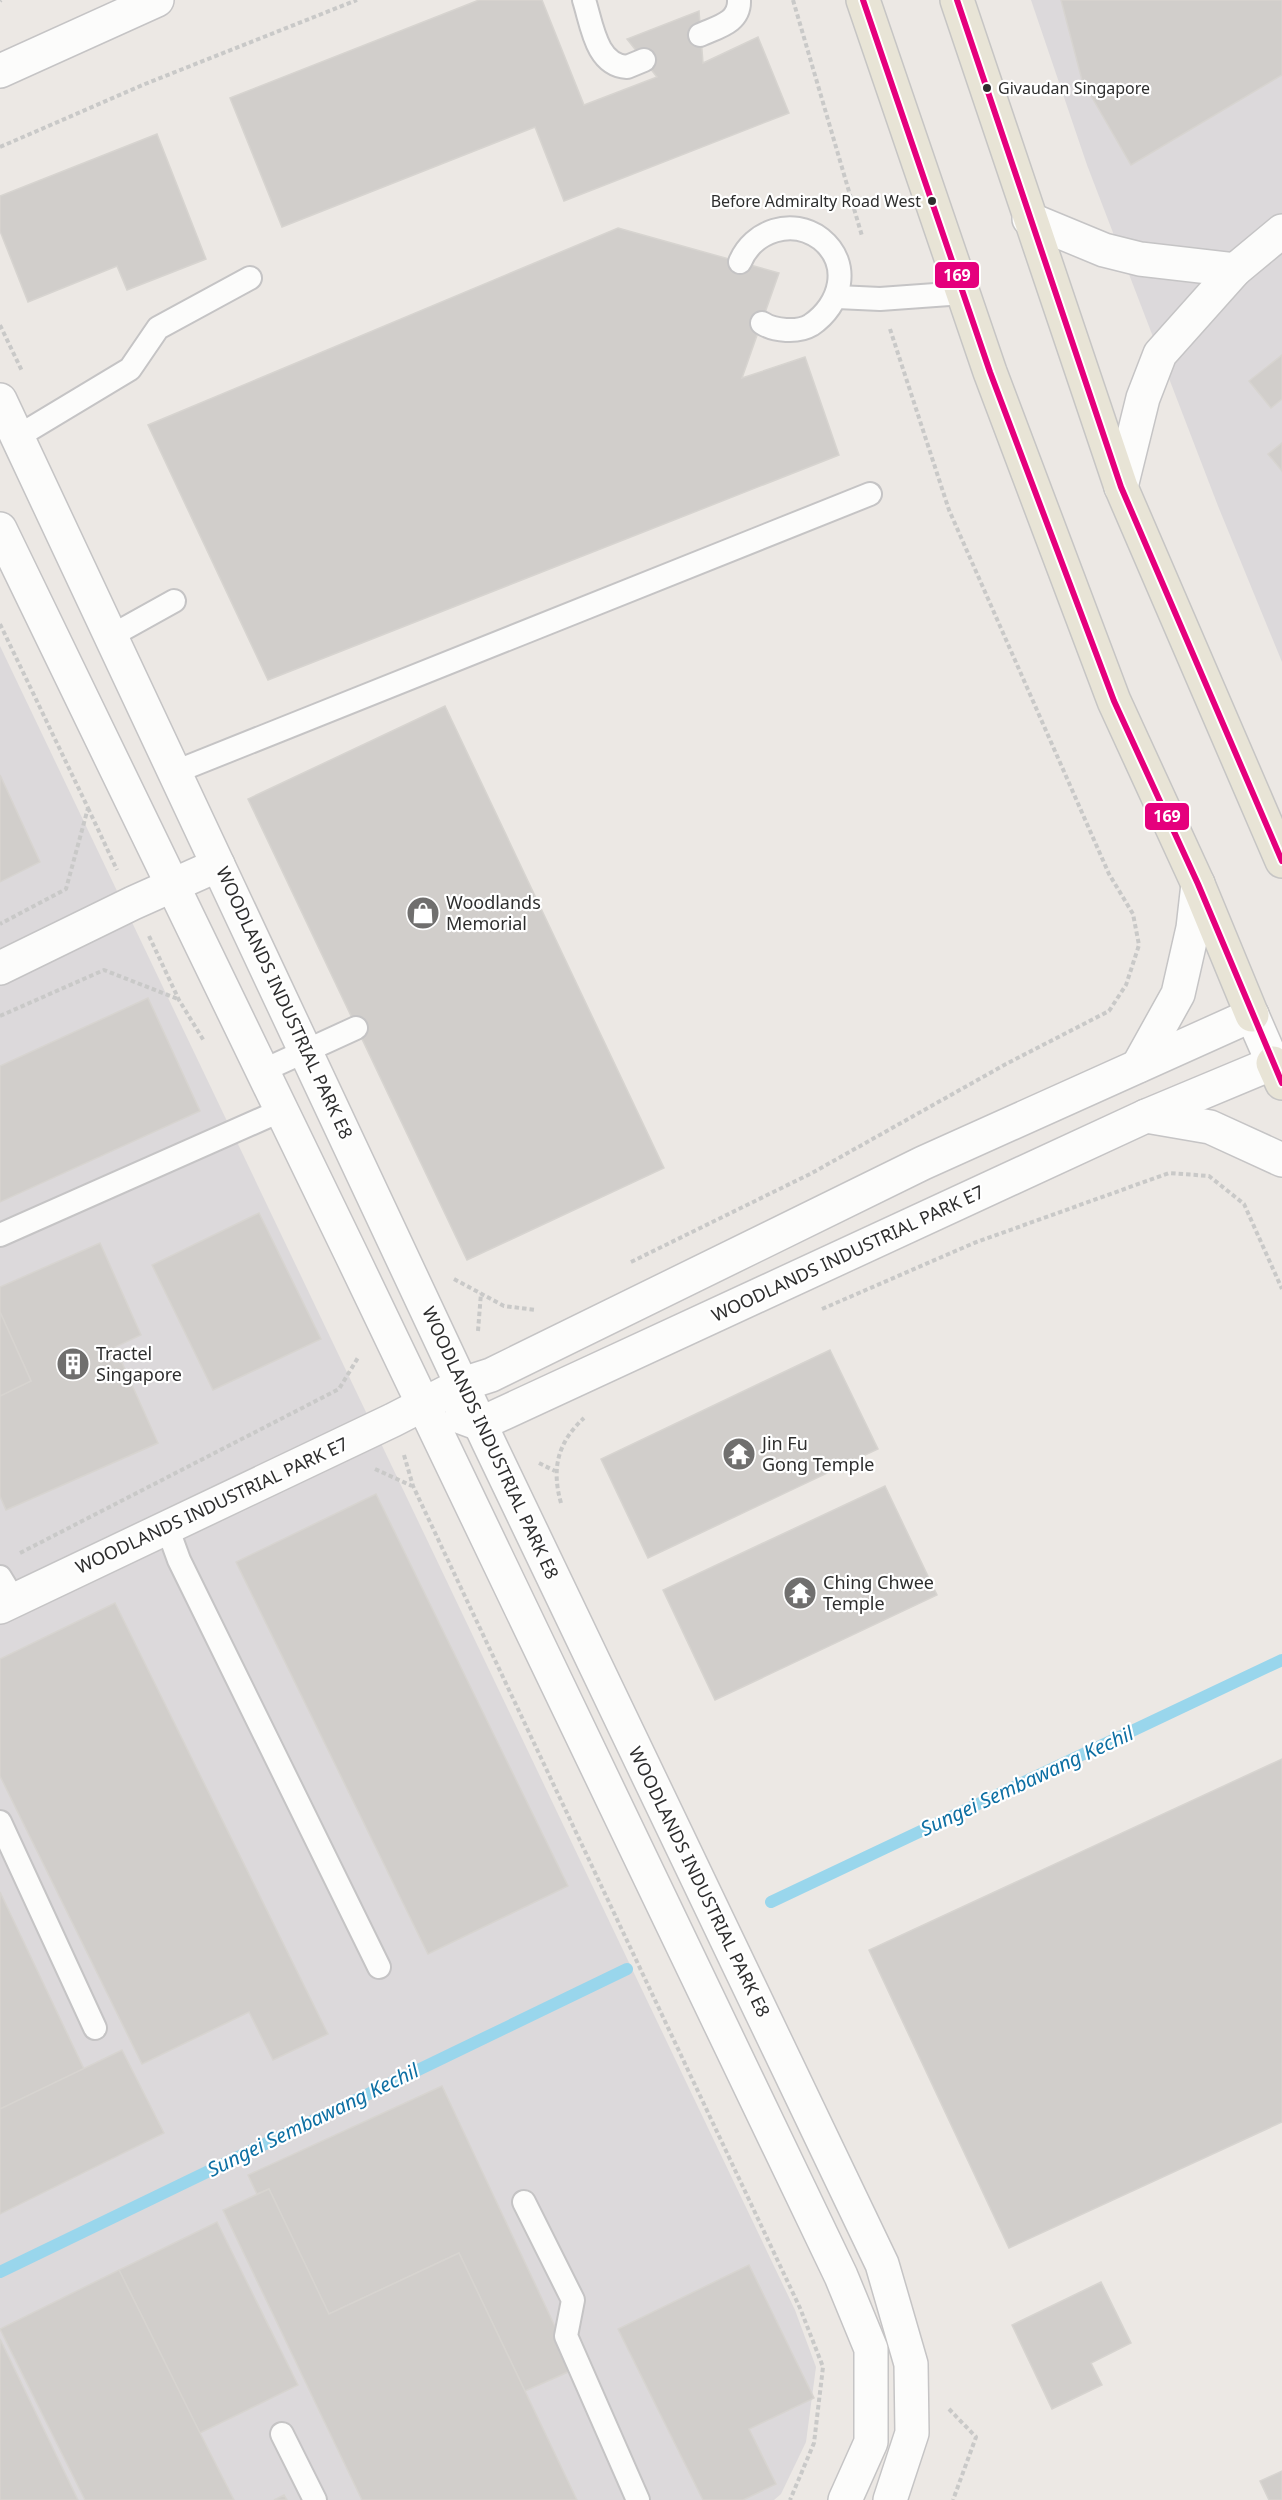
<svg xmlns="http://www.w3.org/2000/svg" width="1282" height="2500" font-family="'Noto Sans',sans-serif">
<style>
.industrial{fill:#dcd9db}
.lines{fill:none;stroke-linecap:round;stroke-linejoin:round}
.stream{stroke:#99d6ec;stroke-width:12}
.building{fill:#d1cecb;stroke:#d7d4d0;stroke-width:1.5}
.service-casing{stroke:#c5c4c5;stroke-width:26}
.minor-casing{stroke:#c5c4c5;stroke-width:36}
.secondary-casing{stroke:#c5c4c5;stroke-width:36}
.primary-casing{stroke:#c6c5c4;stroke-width:36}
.path{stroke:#c9c9c8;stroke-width:4;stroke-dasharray:4.5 3;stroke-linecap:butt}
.service{stroke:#fcfcfb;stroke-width:22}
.minor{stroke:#fcfcfb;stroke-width:33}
.secondary{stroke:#fcfcfb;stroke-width:33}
.primary{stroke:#e8e4d6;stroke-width:33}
.bus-1-casing{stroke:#fff;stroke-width:10}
.bus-1{stroke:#e5007d;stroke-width:6}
.bus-dot{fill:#2e2e2e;stroke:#fff;stroke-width:2}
.labels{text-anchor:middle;stroke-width:4.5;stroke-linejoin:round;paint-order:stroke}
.bus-label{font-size:16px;fill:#2e2e2e;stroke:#fff;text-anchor:start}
.poi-label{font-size:18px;fill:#2e2e2e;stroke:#fff;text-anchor:start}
.street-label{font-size:18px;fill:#2e2e2e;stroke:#fff}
.water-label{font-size:20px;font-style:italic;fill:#0d6fa3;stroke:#fff}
.line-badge{stroke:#fff;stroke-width:2}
.badge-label{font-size:16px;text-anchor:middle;font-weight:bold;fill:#fff}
</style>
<rect width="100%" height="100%" fill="#ece8e4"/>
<g class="industrial">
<polygon points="1031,0 1282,0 1282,662 1218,506 1087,165"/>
<polygon points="0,646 795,2310 816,2367 806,2442 781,2494 774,2500 0,2500"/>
</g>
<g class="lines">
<g class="stream">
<polyline points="771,1902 1282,1660"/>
<polyline points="0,2272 627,1969"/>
</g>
</g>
<g class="building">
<polygon points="479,0 542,0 584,105 657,77 627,39 699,11 703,63 758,37 789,113 564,201 535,127 282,227 230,98"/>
<polygon points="1061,0 1282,0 1282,75 1131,165 1082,80"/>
<polygon points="157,134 206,259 127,290 117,266 28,302 0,231 0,196"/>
<polygon points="618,228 779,273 742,378 805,357 839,455 268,680 148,425"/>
<polygon points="1282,355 1282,399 1271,408 1249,381"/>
<polygon points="1282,443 1282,471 1268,454"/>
<polygon points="445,706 664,1168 467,1260 248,799"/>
<polygon points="0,775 40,862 0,882"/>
<polygon points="148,998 200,1111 0,1202 0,1066"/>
<polygon points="259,1213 321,1339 213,1390 152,1265"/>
<polygon points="100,1243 141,1335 115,1347 158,1443 6,1510 0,1496 0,1396 31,1381 0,1312 0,1287"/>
<polygon points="0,1312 31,1381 0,1396"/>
<polygon points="830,1350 878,1449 648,1558 601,1459"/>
<polygon points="885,1486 937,1595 715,1700 663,1590"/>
<polygon points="376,1494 568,1886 428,1954 236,1562"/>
<polygon points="115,1603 328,2034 273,2060 249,2012 142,2064 0,1776 0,1659"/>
<polygon points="1282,1759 1282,2122 1009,2248 869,1950"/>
<polygon points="0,1892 84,2069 0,2109"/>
<polygon points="122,2050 164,2133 0,2214 0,2109"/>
<polygon points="442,2086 575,2369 525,2391 459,2253 329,2314 269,2189 257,2194 248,2175"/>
<polygon points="269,2189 329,2314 459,2253 577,2500 362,2500 223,2210"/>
<polygon points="217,2222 298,2385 200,2433 119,2270"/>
<polygon points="749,2265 814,2398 749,2429 776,2484 743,2500 703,2500 618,2329"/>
<polygon points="119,2270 200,2433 234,2500 85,2500 0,2329"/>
<polygon points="1101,2282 1131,2343 1091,2363 1102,2385 1052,2409 1012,2325"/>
<polygon points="0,2339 78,2500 0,2500"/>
<polygon points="1282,2471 1282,2500 1269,2500 1260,2481"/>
<polygon points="284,2495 287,2500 274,2500"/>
</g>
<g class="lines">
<g class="service-casing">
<g id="service">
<path d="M584,0C592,25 596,65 627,67L644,60"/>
<path d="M700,35C717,27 740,23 739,0"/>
<path d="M740,262C753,231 792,217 821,239C852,264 841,305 811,325C798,333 774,331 762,323"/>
<polyline points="837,297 880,299 963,293"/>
<polyline points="17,437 130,369 158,328 250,278"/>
<polyline points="111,636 174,601"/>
<polyline points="175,772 870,494"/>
<polyline points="262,1071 356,1028"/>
<polyline points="0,1235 282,1110"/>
<polyline points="167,1527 179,1560 379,1967"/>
<polyline points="0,1577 14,1600"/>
<polyline points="0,1822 95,2028"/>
<polyline points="524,2202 573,2300 566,2336 638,2500"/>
<polyline points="282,2434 315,2500"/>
</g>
</g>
<g class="minor-casing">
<g id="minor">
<polyline points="0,71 157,0"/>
<polyline points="1029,219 1104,250 1140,259 1235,270"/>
<polyline points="0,400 489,1443 882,2264 911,2364 912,2433 890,2500"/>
<polyline points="1121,487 1143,398 1160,354 1235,270 1282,231"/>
<polyline points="0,529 354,1260 841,2276 871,2349 871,2442 845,2500"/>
<polyline points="0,968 133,903 218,865"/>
<polyline points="461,1417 480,1424 1146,1116 1273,1063"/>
<polyline points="0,1607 393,1420 463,1384 491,1375 923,1163 1252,1015"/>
</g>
</g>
<g class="secondary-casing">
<g id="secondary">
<polyline points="1252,1015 1273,1063"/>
<polyline points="1138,1066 1178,994 1193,928 1198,884"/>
<polyline points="1146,1116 1210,1127 1282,1160"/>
</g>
</g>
<g class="primary-casing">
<g id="primary">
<polyline points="863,0 990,372 1114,701 1198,884 1252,1015"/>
<polyline points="957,0 1121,487 1282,861"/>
<polyline points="1273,1063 1282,1083"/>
</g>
</g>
<g class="path">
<polyline points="793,0 862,236"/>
<polyline points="0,1 1,0"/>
<polyline points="0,147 145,84 357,0"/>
<polyline points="0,325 22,371"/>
<polyline points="0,624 88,808 66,889 0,924"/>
<polyline points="88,808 117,870"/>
<polyline points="149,936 179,1000 204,1041"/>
<polyline points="0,1016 104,970 178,999"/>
<polyline points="631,1262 812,1173 1006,1064 1109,1011 1126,985 1139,945 1133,914 1109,874 949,510 890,329"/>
<polyline points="454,1279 504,1306 536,1310"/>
<polyline points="822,1309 974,1243 1169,1173 1209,1176 1244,1204 1282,1289"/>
<polyline points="478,1331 481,1293"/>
<polyline points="404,1455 413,1486 800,2308 823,2367 814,2443 790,2500"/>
<polyline points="539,1463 555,1471"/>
<polyline points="375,1469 412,1486"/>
<path d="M561,1503C551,1468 558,1442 584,1418"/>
<polyline points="20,1553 339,1389 359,1356"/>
<polyline points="949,2409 976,2437 953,2500"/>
</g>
<use href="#service" class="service"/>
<use href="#minor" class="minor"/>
<use href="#secondary" class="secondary"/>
<use href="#primary" class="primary"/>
<g class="bus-1-casing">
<g id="bus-1">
<polyline points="863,0 990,372 1114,701 1198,884 1282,1083"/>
<polyline points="957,0 1121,487 1282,861"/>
</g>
</g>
<use href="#bus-1" class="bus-1"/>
</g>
<defs>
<g id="shop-disc" transform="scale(1.725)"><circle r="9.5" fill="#706f6e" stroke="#fff"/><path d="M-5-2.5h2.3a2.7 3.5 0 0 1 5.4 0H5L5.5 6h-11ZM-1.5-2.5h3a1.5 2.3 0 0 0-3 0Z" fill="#fff"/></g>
<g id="building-disc" transform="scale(1.725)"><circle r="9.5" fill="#706f6e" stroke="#fff"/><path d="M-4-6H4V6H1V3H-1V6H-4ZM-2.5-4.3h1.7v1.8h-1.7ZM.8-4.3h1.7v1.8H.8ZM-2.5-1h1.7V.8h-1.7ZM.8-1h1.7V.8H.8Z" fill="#fff"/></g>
<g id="temple-disc" transform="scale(1.725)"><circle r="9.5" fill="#706f6e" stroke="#fff"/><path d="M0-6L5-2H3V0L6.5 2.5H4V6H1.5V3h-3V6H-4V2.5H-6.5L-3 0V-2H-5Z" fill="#fff"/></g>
</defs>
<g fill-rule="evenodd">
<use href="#shop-disc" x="423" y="913"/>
<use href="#building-disc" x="73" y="1364"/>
<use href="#temple-disc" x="739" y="1454"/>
<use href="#temple-disc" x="800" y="1593"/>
</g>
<g class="bus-dot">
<circle cx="987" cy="88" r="5"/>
<circle cx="932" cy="201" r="5"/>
</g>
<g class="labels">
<g class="bus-label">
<text x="998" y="94">Givaudan Singapore</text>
<text x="921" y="207" text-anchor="end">Before Admiralty Road West</text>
</g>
<g class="poi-label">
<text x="446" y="909">Woodlands<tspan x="446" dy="21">Memorial</tspan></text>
<text x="96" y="1360">Tractel<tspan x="96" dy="21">Singapore</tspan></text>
<text x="762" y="1450">Jin Fu<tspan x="762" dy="21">Gong Temple</tspan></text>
<text x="823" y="1589">Ching Chwee<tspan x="823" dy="21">Temple</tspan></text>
</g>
<g class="street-label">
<text transform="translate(284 1003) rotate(65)" y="6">WOODLANDS INDUSTRIAL PARK E8</text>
<text transform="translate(848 1254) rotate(-25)" y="6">WOODLANDS INDUSTRIAL PARK E7</text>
<text transform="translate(490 1443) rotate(65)" y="6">WOODLANDS INDUSTRIAL PARK E8</text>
<text transform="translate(212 1506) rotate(-25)" y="6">WOODLANDS INDUSTRIAL PARK E7</text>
<text transform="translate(699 1882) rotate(64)" y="6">WOODLANDS INDUSTRIAL PARK E8</text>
</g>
<g class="water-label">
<text transform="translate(1027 1781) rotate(-25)" y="7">Sungei Sembawang Kechil</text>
<text transform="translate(313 2120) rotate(-26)" y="7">Sungei Sembawang Kechil</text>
</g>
</g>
<g class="line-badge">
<rect x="934" y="261" width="46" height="28" rx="6" fill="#e5007d"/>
<rect x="1144" y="802" width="46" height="29" rx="6" fill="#e5007d"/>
</g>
<g class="badge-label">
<text x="957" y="281">169</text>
<text x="1167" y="822">169</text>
</g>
</svg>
